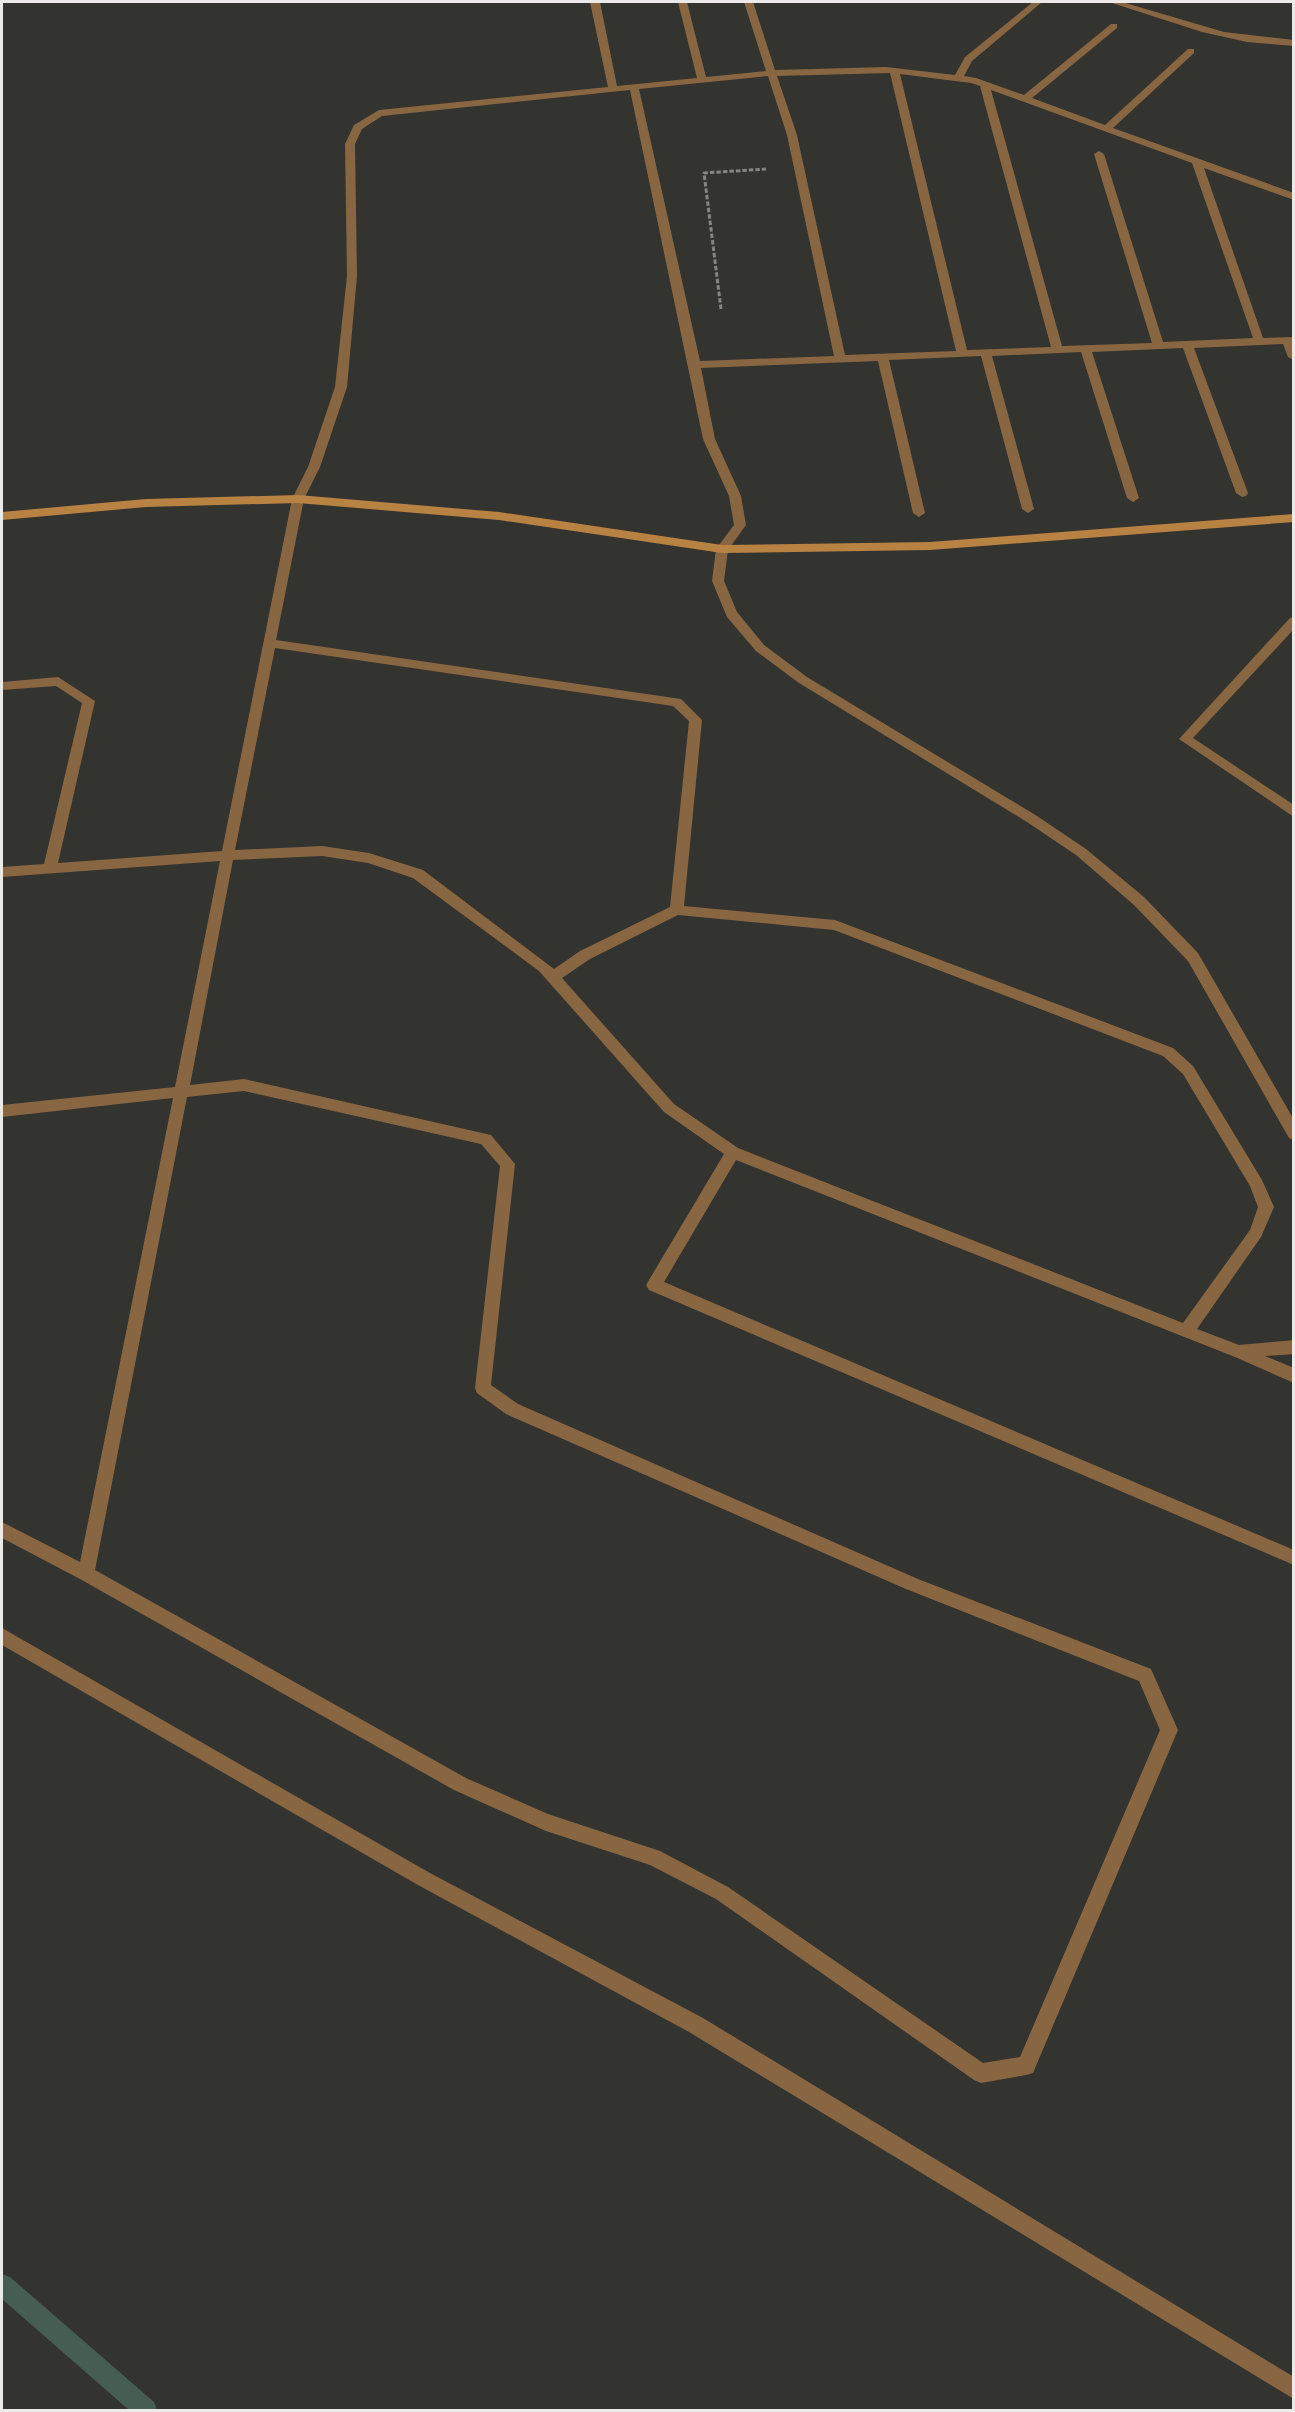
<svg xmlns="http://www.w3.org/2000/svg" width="1295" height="2412" font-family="'Public Sans',sans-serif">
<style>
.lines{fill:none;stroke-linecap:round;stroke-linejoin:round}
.stream{fill:#465e51;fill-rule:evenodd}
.path{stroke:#858582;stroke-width:3;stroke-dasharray:4.5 2;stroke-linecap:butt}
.street{fill:#886641;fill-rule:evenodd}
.secondary{fill:#b88243;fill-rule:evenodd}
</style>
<rect width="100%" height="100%" fill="#333330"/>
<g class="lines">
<polygon class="stream" points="2,2274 10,2277 154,2402 157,2410 129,2410 2,2299"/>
<polyline class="path" points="721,309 704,173 766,169"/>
<g class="street">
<path d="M590,2H600L617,86L697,78L678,2H687L706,77L766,71L744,2H753L775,70L886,67L955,75L965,57L1033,2H1042L972,61L964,76L976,78L1024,95L1111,24H1117V28L1032,98L1105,125L1188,49H1194V53L1113,128L1294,193V200L1204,168L1263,338L1294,337V360L1288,357L1283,344L1194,348L1248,493L1246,496L1242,497L1236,493L1183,348L1092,352L1139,498L1133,502L1127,498L1081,352L992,356L1034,509L1028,513L1022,509L981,356L889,360L925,513L919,517L913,513L878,361L701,368L715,439L741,496L746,525L728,550L724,581L737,612L764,645L807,677L1037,816L1086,849L1144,897L1198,953L1294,1120V1140L1289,1138L1188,961L1134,905L1076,855L1027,822L799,683L756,651L727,617L712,581L716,549L734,525L729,496L703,439L630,90L382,116L362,129L355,144L357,276L347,387L320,467L304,499L276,640L681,699L702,720L684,906L835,920L1173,1048L1193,1066L1262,1180L1274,1207L1261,1237L1197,1329L1239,1345L1294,1340V1354L1265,1356L1294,1368V1383L1235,1357L736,1160L664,1282L1294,1550V1565L649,1290L646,1285L649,1280L724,1154L664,1112L539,971L413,878L368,863L322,856L233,860L190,1085L244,1079L491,1135L515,1164L491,1385L518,1404L918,1579L1151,1669L1178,1730L1033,2073L1026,2075L981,2083L974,2080L716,1899L650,1865L546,1831L454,1790L80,1579L2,1538V1522L80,1562L173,1098L2,1117V1105L175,1087L220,861L2,877V867L44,864L82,703L56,686L2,690V682L58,677L95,701L58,863L222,851L292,499L308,467L335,387L347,276L345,144L354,125L379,110L608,87ZM890,73L956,351L845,355L797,135L777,76ZM900,74L971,83L980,86L1051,347L967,350ZM768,76L787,135L834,356L700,361L639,89ZM991,90L1192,163L1253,338L1163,342L1104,154L1099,151L1094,154L1152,343L1062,346ZM275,648L673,706L689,721L670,907L580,951L554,969L423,870L369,853L322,846L235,850ZM678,915L834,930L1163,1056L1183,1074L1250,1186L1258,1207L1250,1230L1183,1323L738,1148L674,1104L562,978L590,959ZM244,1091L481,1144L500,1166L475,1388L477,1393L506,1414L906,1589L1139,1681L1160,1730L1020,2057L983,2063L728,1887L660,1851L548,1814L466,1778L95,1570L187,1097Z"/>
<polygon points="1109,2 1122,2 1224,32 1294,40 1294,46 1247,42 1202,32"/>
<polygon points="1294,617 1294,629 1193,738 1294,805 1294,817 1179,739 1290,618"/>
<polygon points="2,1628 430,1873 703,2018 1294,2377 1294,2399 689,2032 418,1885 2,1645"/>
</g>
<polygon class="secondary" points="298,495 499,512 722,545 930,542 1294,514 1294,522 930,550 722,553 499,520 298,503 146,507 2,520 2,512 146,499"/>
</g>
<rect width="1295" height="2412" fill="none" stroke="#ebeae8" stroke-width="6"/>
</svg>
